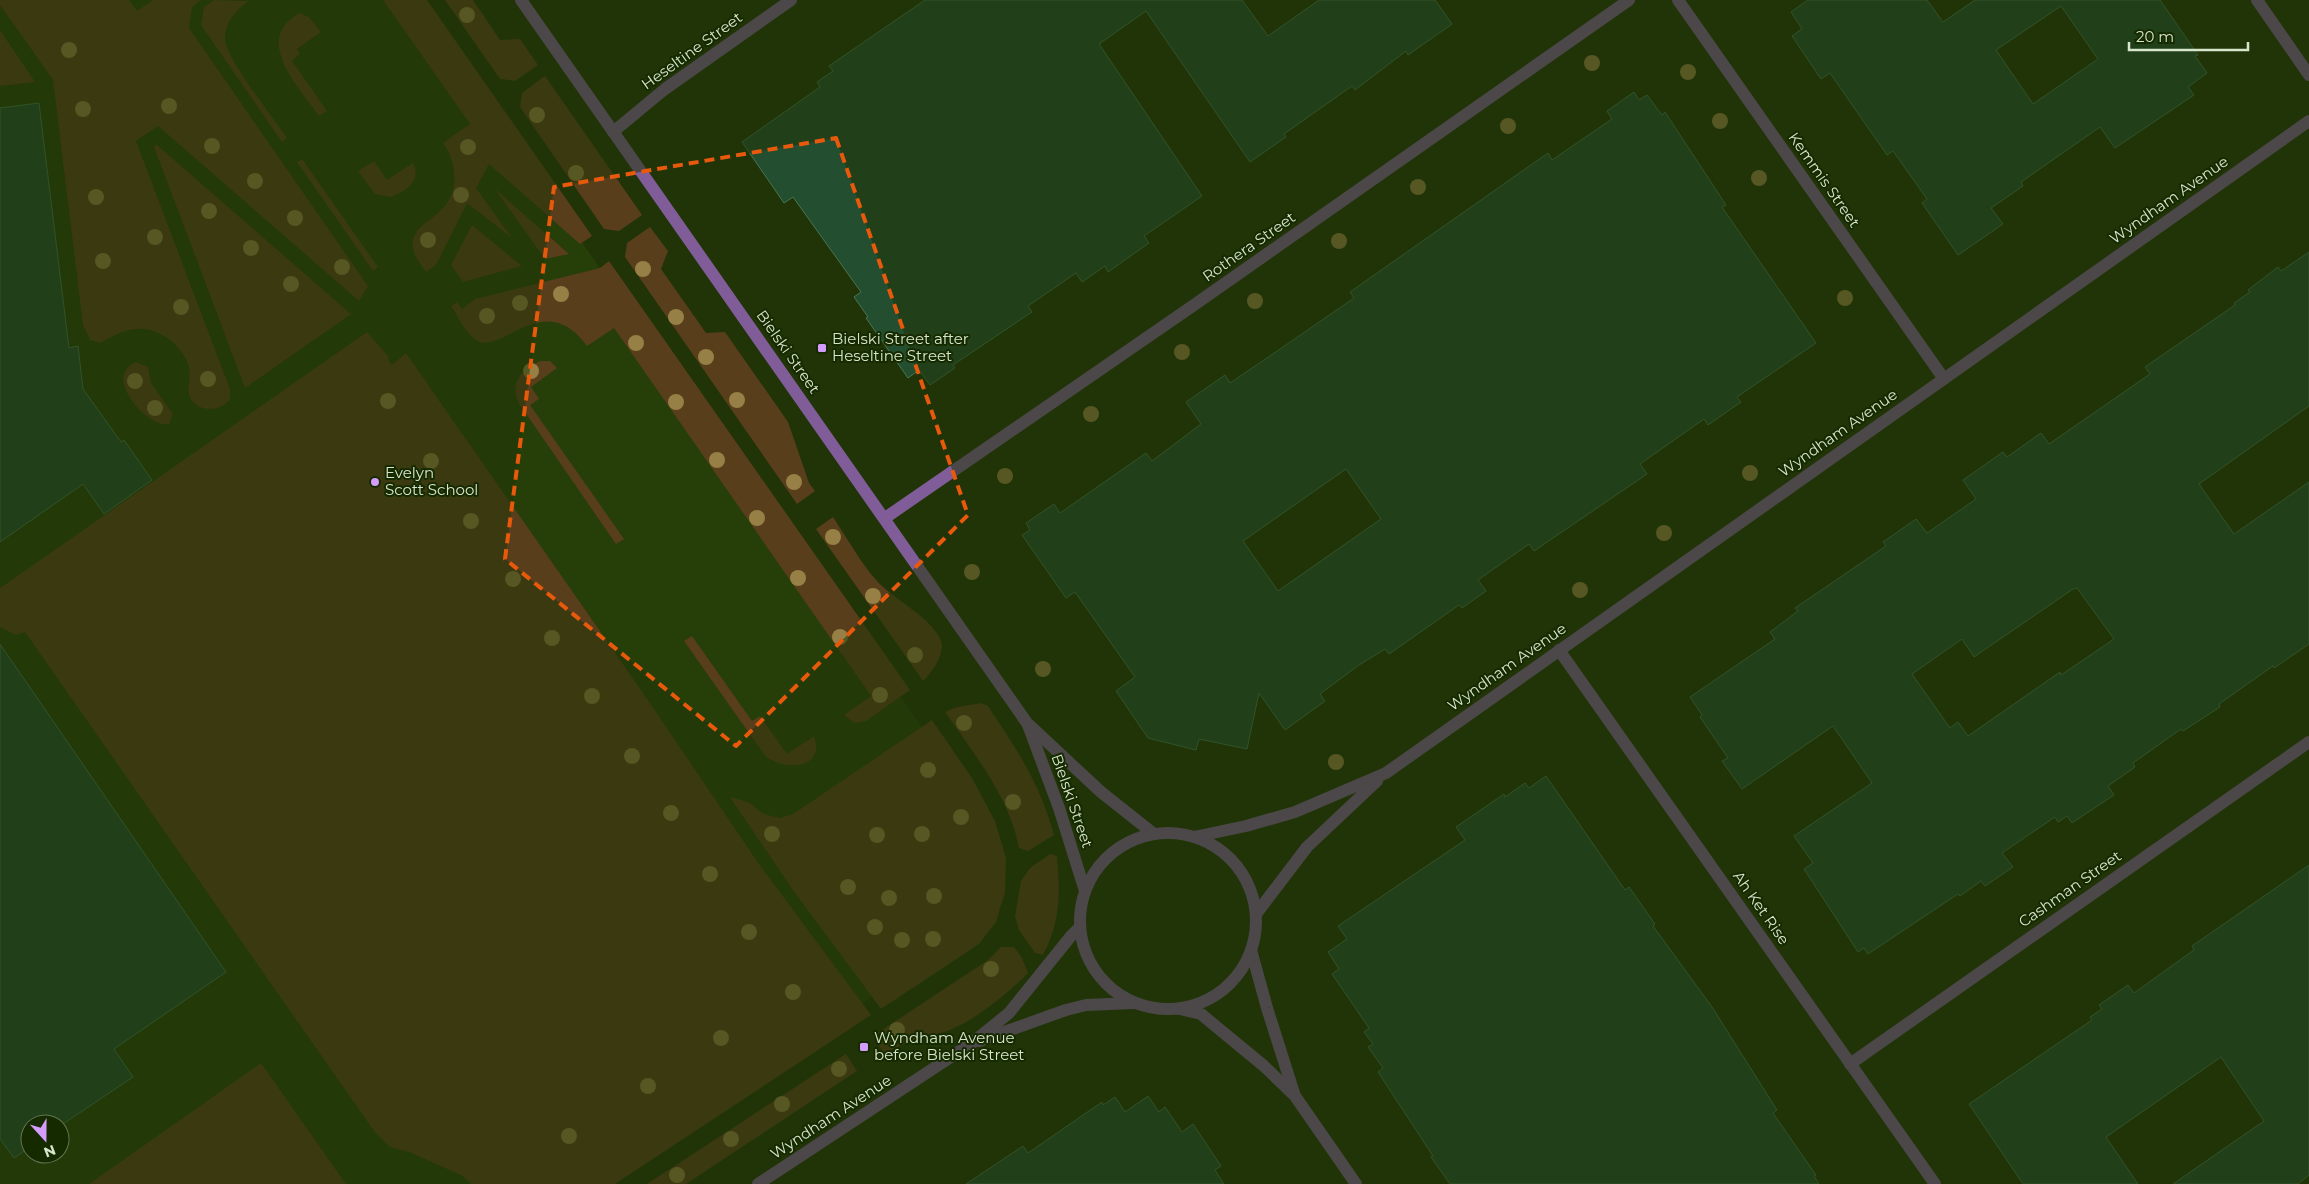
<svg xmlns="http://www.w3.org/2000/svg" width="2309" height="1184" font-family="Montserrat,sans-serif">
<style>
.built{fill:#263e08;fill-rule:evenodd}
.green{fill:#593e1c}
.building{fill:#234e2f;stroke:#497553;fill-rule:evenodd}
.lines{fill:none;stroke-linecap:round;stroke-linejoin:round}
.minor{stroke:#805d98;stroke-width:12}
.tertiary{stroke:#805d98;stroke-width:12}
.tree{fill:#978045}
.marked{fill:none;stroke:#e8590c;stroke-width:4;stroke-dasharray:10 6;stroke-linejoin:round}
.poi-dot{fill:#d49cfb;stroke:#162a00;stroke-width:2}
.labels{text-anchor:middle;stroke-width:4;stroke-linejoin:round;paint-order:stroke}
.street-label{font-size:15px;fill:#d7e5cc;stroke:#162a00}
.poi-label{font-size:15px;fill:#d7e5cc;stroke:#162a00;text-anchor:start}
</style>
<rect width="100%" height="100%" fill="#203407"/>
<path class="built" d="M0,0H412L922,727L944,949L593,1184H0ZM30,1124H60V1154H30Z"/>
<g class="green">
<path d="M0,0H129L137,11L153,0H201L192,7L189,28L368,286L359,301L158,126L136,141L230,389V399C221,413 194,413 189,394C187,386 191,376 189,367C183,346 159,327 136,329C123,330 111,337 100,343L90,340L83,325L53,80L0,5Z"/>
<path d="M214,0L249,1C236,10 225,22 225,39C226,59 274,118 287,138L282,142L201,25L204,7Z"/>
<path d="M383,0H427L592,236L580,244L489,164L476,188L512,238L467,203L436,265L426,272C421,265 414,257 413,248C410,228 430,222 441,210C460,192 457,162 443,143L470,124Z"/>
<polygon points="445,0 473,0 500,40 520,39 538,65 515,81 500,79"/>
<path d="M300,13L309,17L321,32L297,49L300,54L292,61L327,111L319,116C299,88 251,38 300,13Z"/>
<polygon points="0,30 35,82 0,86"/>
<polygon points="545,76 642,215 619,231 604,229 520,107 522,93"/>
<polygon points="156,144 351,314 245,388 154,147"/>
<polygon points="302,159 378,267 373,271 297,162"/>
<path d="M374,161L387,180L413,163C422,180 407,191 391,197L375,194L358,171Z"/>
<polygon points="494,188 569,254 545,259"/>
<polygon points="472,225 522,266 463,282 451,265"/>
<polygon points="650,227 668,251 661,269 706,333 725,332 788,422 809,483 815,491 797,504 625,257 627,243"/>
<path d="M609,261L910,690L866,721L854,723L844,715L871,696L614,328L587,346C544,286 501,357 476,340C465,333 458,317 451,306L457,302L462,309L475,299L600,268Z"/>
<polygon points="367,332 389,357 388,359 392,365 406,353 641,690 759,864 871,1015 615,1184 471,1184 463,1176 409,1152 390,1147 374,1131 25,632 16,635 0,627 0,588 3,586"/>
<path d="M541,361H550L557,368L531,387L539,399L530,405L624,539L616,544L518,402C510,382 522,368 541,361Z"/>
<path d="M136,362L148,367L151,383L173,414L169,424C149,429 101,377 136,362Z"/>
<path d="M833,517C847,538 860,562 877,581C894,600 932,617 941,641C946,653 931,674 923,681L816,529Z"/>
<path d="M692,636L752,721L760,716L787,754L814,736C826,769 786,771 766,757L684,641Z"/>
<path d="M981,703L988,706C1017,750 1040,783 1054,835L1028,851L1019,848C1009,796 974,754 945,712L957,707Z"/>
<polygon points="932,720 972,778 995,821 1006,858 1005,892 996,922 979,944 881,1009 795,893 731,799 731,797 750,803 762,813 771,816 780,818 793,814"/>
<path d="M1050,854L1057,856C1060,894 1061,920 1043,955L1035,953L1019,930L1015,916L1021,881L1030,868Z"/>
<path d="M1001,947H1014L1022,958L1028,973C1010,992 975,1020 950,1030C928,1039 904,1041 884,1054L873,1036L988,960Z"/>
<polygon points="846,1054 857,1071 686,1184 647,1184"/>
<polygon points="261,1063 346,1184 89,1184"/>
</g>
<g class="building">
<polygon points="925,0 1242,0 1268,36 1319,0 1435,0 1452,24 1408,55 1406,51 1355,90 1352,86 1284,134 1286,137 1250,162 1146,11 1099,44 1202,196 1144,236 1149,243 1108,272 1105,266 1082,282 1076,273 1028,306 1032,312 953,365 955,368 930,385 919,370 908,378 866,318 868,317 854,297 861,292 793,197 784,203 742,142 820,87 817,82 833,71 829,66"/>
<path d="M1808,0H1927L1943,22L1975,0H2160L2198,55L2195,56L2207,73L2188,87L2194,95L2115,148L2100,127L2021,182L2023,186L1991,208L2003,224L1958,255L1922,203L1927,199L1893,151L1887,155L1830,73L1821,79L1792,36L1802,29L1791,12ZM2061,6L2098,59L2033,104L1996,50Z"/>
<path d="M1634,92L1639,100L1647,95L1662,115L1665,112L1726,205L1722,207L1816,343L1737,397L1741,402L1708,425L1704,419L1640,464L1647,474L1534,551L1529,544L1478,580L1486,591L1462,608L1459,605L1389,654L1385,649L1359,665L1320,694L1325,701L1285,730L1259,693L1247,749L1199,739L1196,750L1148,738L1116,691L1135,677L1075,592L1066,598L1022,535L1030,530L1026,523L1054,504L1060,513L1146,453L1152,461L1201,424L1186,402L1225,375L1230,383L1283,347L1354,298L1350,292L1548,153L1552,160L1612,119L1607,111ZM1346,469L1381,519L1278,591L1243,541Z"/>
<polygon points="39,103 69,348 78,346 83,389 121,442 124,440 152,480 104,514 83,484 0,542 0,108"/>
<path d="M2309,252V406L2199,484L2234,534L2309,482V644L2274,668L2273,666L2219,704L2220,707L2183,731L2181,729L2133,763L2135,767L2108,786L2114,795L2072,823L2067,816L2058,822L2055,817L2002,853L2013,867L1985,886L1981,881L1960,896L1958,894L1868,954L1864,948L1858,952L1804,869L1813,863L1794,836L1872,783L1833,726L1742,789L1722,761L1728,758L1700,717L1702,715L1690,697L1775,639L1770,632L1798,611L1795,608L1886,546L1883,542L1916,519L1927,533L1976,499L1963,480L2003,452L2007,457L2041,433L2049,444L2150,374L2145,367L2235,305L2234,303L2250,292L2248,290L2278,267L2281,271ZM2077,588L2114,639L2061,675L2060,672L1968,736L1958,722L1950,728L1912,674L1962,639L1974,657L2073,589Z"/>
<polygon points="0,644 226,972 114,1049 133,1077 60,1126 60,1124 30,1124 30,1147 14,1158 0,1139"/>
<polygon points="1546,776 1625,890 1629,887 1655,924 1653,926 1712,1007 1777,1110 1773,1113 1816,1175 1814,1176 1819,1184 1450,1184 1431,1157 1433,1156 1378,1072 1383,1068 1368,1047 1373,1044 1364,1032 1369,1028 1332,974 1339,969 1328,952 1347,939 1338,926 1465,840 1456,827 1504,794 1505,797 1525,783 1529,788"/>
<polygon points="2309,865 2309,1175 2298,1184 2173,1184 2264,1121 2221,1057 2106,1137 2138,1184 2023,1184 1969,1104 2092,1020 2090,1017 2102,1009 2099,1005 2128,985 2134,993 2194,950 2192,946"/>
<polygon points="1148,1096 1159,1112 1165,1107 1182,1132 1193,1124 1221,1166 1215,1170 1224,1184 966,1184 1023,1146 1028,1153 1102,1102 1103,1105 1115,1097 1125,1112"/>
</g>
<g class="lines">
<g class="minor">
<polyline points="521,0 1027,723 1101,792 1154,834"/>
<polyline points="1678,0 1944,379"/>
<polyline points="2257,0 2309,75"/>
<polyline points="613,132 665,89 791,0"/>
<polyline points="885,518 1194,305 1629,0"/>
<polyline points="1559,650 1935,1184"/>
<polyline points="1028,725 1059,808 1085,891"/>
<polyline points="1251,950 1267,1008 1294,1093"/>
<polyline points="1180,1009 1201,1014 1264,1066 1295,1096 1356,1184"/>
<polyline points="1850,1064 2309,742"/>
</g>
<g class="tertiary">
<circle cx="1168" cy="921" r="88"/>
<polyline points="1194,837 1246,826 1295,812 1386,773 2309,121"/>
<polyline points="1256,914 1307,847 1377,781"/>
<polyline points="979,1041 1066,1010 1086,1005 1133,1003"/>
<polyline points="758,1184 972,1043 1009,1013 1071,936 1079,928"/>
</g>
</g>
<g class="tree">
<circle cx="467" cy="15" r="8"/>
<circle cx="69" cy="50" r="8"/>
<circle cx="1592" cy="63" r="8"/>
<circle cx="1688" cy="72" r="8"/>
<circle cx="169" cy="106" r="8"/>
<circle cx="83" cy="109" r="8"/>
<circle cx="537" cy="115" r="8"/>
<circle cx="1720" cy="121" r="8"/>
<circle cx="1508" cy="126" r="8"/>
<circle cx="212" cy="146" r="8"/>
<circle cx="468" cy="147" r="8"/>
<circle cx="576" cy="173" r="8"/>
<circle cx="1759" cy="178" r="8"/>
<circle cx="255" cy="181" r="8"/>
<circle cx="1418" cy="187" r="8"/>
<circle cx="461" cy="195" r="8"/>
<circle cx="96" cy="197" r="8"/>
<circle cx="209" cy="211" r="8"/>
<circle cx="295" cy="218" r="8"/>
<circle cx="155" cy="237" r="8"/>
<circle cx="428" cy="240" r="8"/>
<circle cx="1339" cy="241" r="8"/>
<circle cx="251" cy="248" r="8"/>
<circle cx="103" cy="261" r="8"/>
<circle cx="342" cy="267" r="8"/>
<circle cx="643" cy="269" r="8"/>
<circle cx="291" cy="284" r="8"/>
<circle cx="561" cy="294" r="8"/>
<circle cx="1845" cy="298" r="8"/>
<circle cx="1255" cy="301" r="8"/>
<circle cx="520" cy="303" r="8"/>
<circle cx="181" cy="307" r="8"/>
<circle cx="487" cy="316" r="8"/>
<circle cx="676" cy="317" r="8"/>
<circle cx="636" cy="343" r="8"/>
<circle cx="1182" cy="352" r="8"/>
<circle cx="706" cy="357" r="8"/>
<circle cx="531" cy="371" r="8"/>
<circle cx="208" cy="379" r="8"/>
<circle cx="135" cy="381" r="8"/>
<circle cx="737" cy="400" r="8"/>
<circle cx="388" cy="401" r="8"/>
<circle cx="676" cy="402" r="8"/>
<circle cx="155" cy="408" r="8"/>
<circle cx="1091" cy="414" r="8"/>
<circle cx="717" cy="460" r="8"/>
<circle cx="431" cy="461" r="8"/>
<circle cx="1750" cy="473" r="8"/>
<circle cx="1005" cy="476" r="8"/>
<circle cx="794" cy="482" r="8"/>
<circle cx="757" cy="518" r="8"/>
<circle cx="471" cy="521" r="8"/>
<circle cx="1664" cy="533" r="8"/>
<circle cx="833" cy="537" r="8"/>
<circle cx="972" cy="572" r="8"/>
<circle cx="798" cy="578" r="8"/>
<circle cx="513" cy="579" r="8"/>
<circle cx="1580" cy="590" r="8"/>
<circle cx="873" cy="596" r="8"/>
<circle cx="840" cy="637" r="8"/>
<circle cx="552" cy="638" r="8"/>
<circle cx="915" cy="655" r="8"/>
<circle cx="1043" cy="669" r="8"/>
<circle cx="880" cy="695" r="8"/>
<circle cx="592" cy="696" r="8"/>
<circle cx="964" cy="723" r="8"/>
<circle cx="632" cy="756" r="8"/>
<circle cx="1336" cy="762" r="8"/>
<circle cx="928" cy="770" r="8"/>
<circle cx="1013" cy="802" r="8"/>
<circle cx="671" cy="813" r="8"/>
<circle cx="961" cy="817" r="8"/>
<circle cx="772" cy="834" r="8"/>
<circle cx="922" cy="834" r="8"/>
<circle cx="877" cy="835" r="8"/>
<circle cx="710" cy="874" r="8"/>
<circle cx="848" cy="887" r="8"/>
<circle cx="934" cy="896" r="8"/>
<circle cx="889" cy="898" r="8"/>
<circle cx="875" cy="927" r="8"/>
<circle cx="749" cy="932" r="8"/>
<circle cx="933" cy="939" r="8"/>
<circle cx="902" cy="940" r="8"/>
<circle cx="991" cy="969" r="8"/>
<circle cx="793" cy="992" r="8"/>
<circle cx="897" cy="1030" r="8"/>
<circle cx="721" cy="1038" r="8"/>
<circle cx="839" cy="1069" r="8"/>
<circle cx="648" cy="1086" r="8"/>
<circle cx="782" cy="1104" r="8"/>
<circle cx="569" cy="1136" r="8"/>
<circle cx="731" cy="1139" r="8"/>
<circle cx="677" cy="1175" r="8"/>
</g>
<path d="M0 0H2309V1184H0ZM836,138L968,515L736,746L505,559L554,187Z" fill="#203407" fill-opacity=".55" fill-rule="evenodd"/>
<path class="marked" d="M836,138L968,515L736,746L505,559L554,187Z"/>
<g class="poi-dot">
<rect x="817" y="343" width="10" height="10" rx="2.5"/>
<circle cx="375" cy="482" r="5"/>
<rect x="859" y="1042" width="10" height="10" rx="2.5"/>
</g>
<g class="labels">
<g class="street-label">
<text transform="translate(692 51) rotate(-36)" y="5">Heseltine Street</text>
<text transform="translate(1824 180) rotate(55)" y="5">Kemmis Street</text>
<text transform="translate(2169 200) rotate(-35)" y="5">Wyndham Avenue</text>
<text transform="translate(1249 247) rotate(-35)" y="5">Rothera Street</text>
<text transform="translate(788 352) rotate(55)" y="5">Bielski Street</text>
<text transform="translate(1838 433) rotate(-35)" y="5">Wyndham Avenue</text>
<text transform="translate(1507 667) rotate(-35)" y="5">Wyndham Avenue</text>
<text transform="translate(1072 801) rotate(71)" y="5">Bielski Street</text>
<text transform="translate(2070 889) rotate(-35)" y="5">Cashman Street</text>
<text transform="translate(1761 908) rotate(55)" y="5">Ah Ket Rise</text>
<text transform="translate(831 1117) rotate(-33)" y="5">Wyndham Avenue</text>
</g>
<g class="poi-label">
<text x="832" y="344">Bielski Street after<tspan x="832" dy="17">Heseltine Street</tspan></text>
<text x="385" y="478">Evelyn<tspan x="385" dy="17">Scott School</tspan></text>
<text x="874" y="1043">Wyndham Avenue<tspan x="874" dy="17">before Bielski Street</tspan></text>
</g>
</g>
<g transform="translate(45 1139) rotate(159)"><circle r="24" fill="#162a00" stroke="#637552"/>
<path d="M0-4L9 19L0 12L-9 19Z" fill="#d49cfb"/>
<text y="-8" font-size="14" font-weight="bold" text-anchor="middle" fill="#d7e5cc">N</text>
</g>
<path d="M2129 42v8h119v-8" fill="none" stroke="#d7e5cc" stroke-width="2.5"/>
<text x="2136" y="42" font-size="15" fill="#d7e5cc" stroke="#162a00" stroke-width="4" paint-order="stroke">20 m</text>
</svg>
